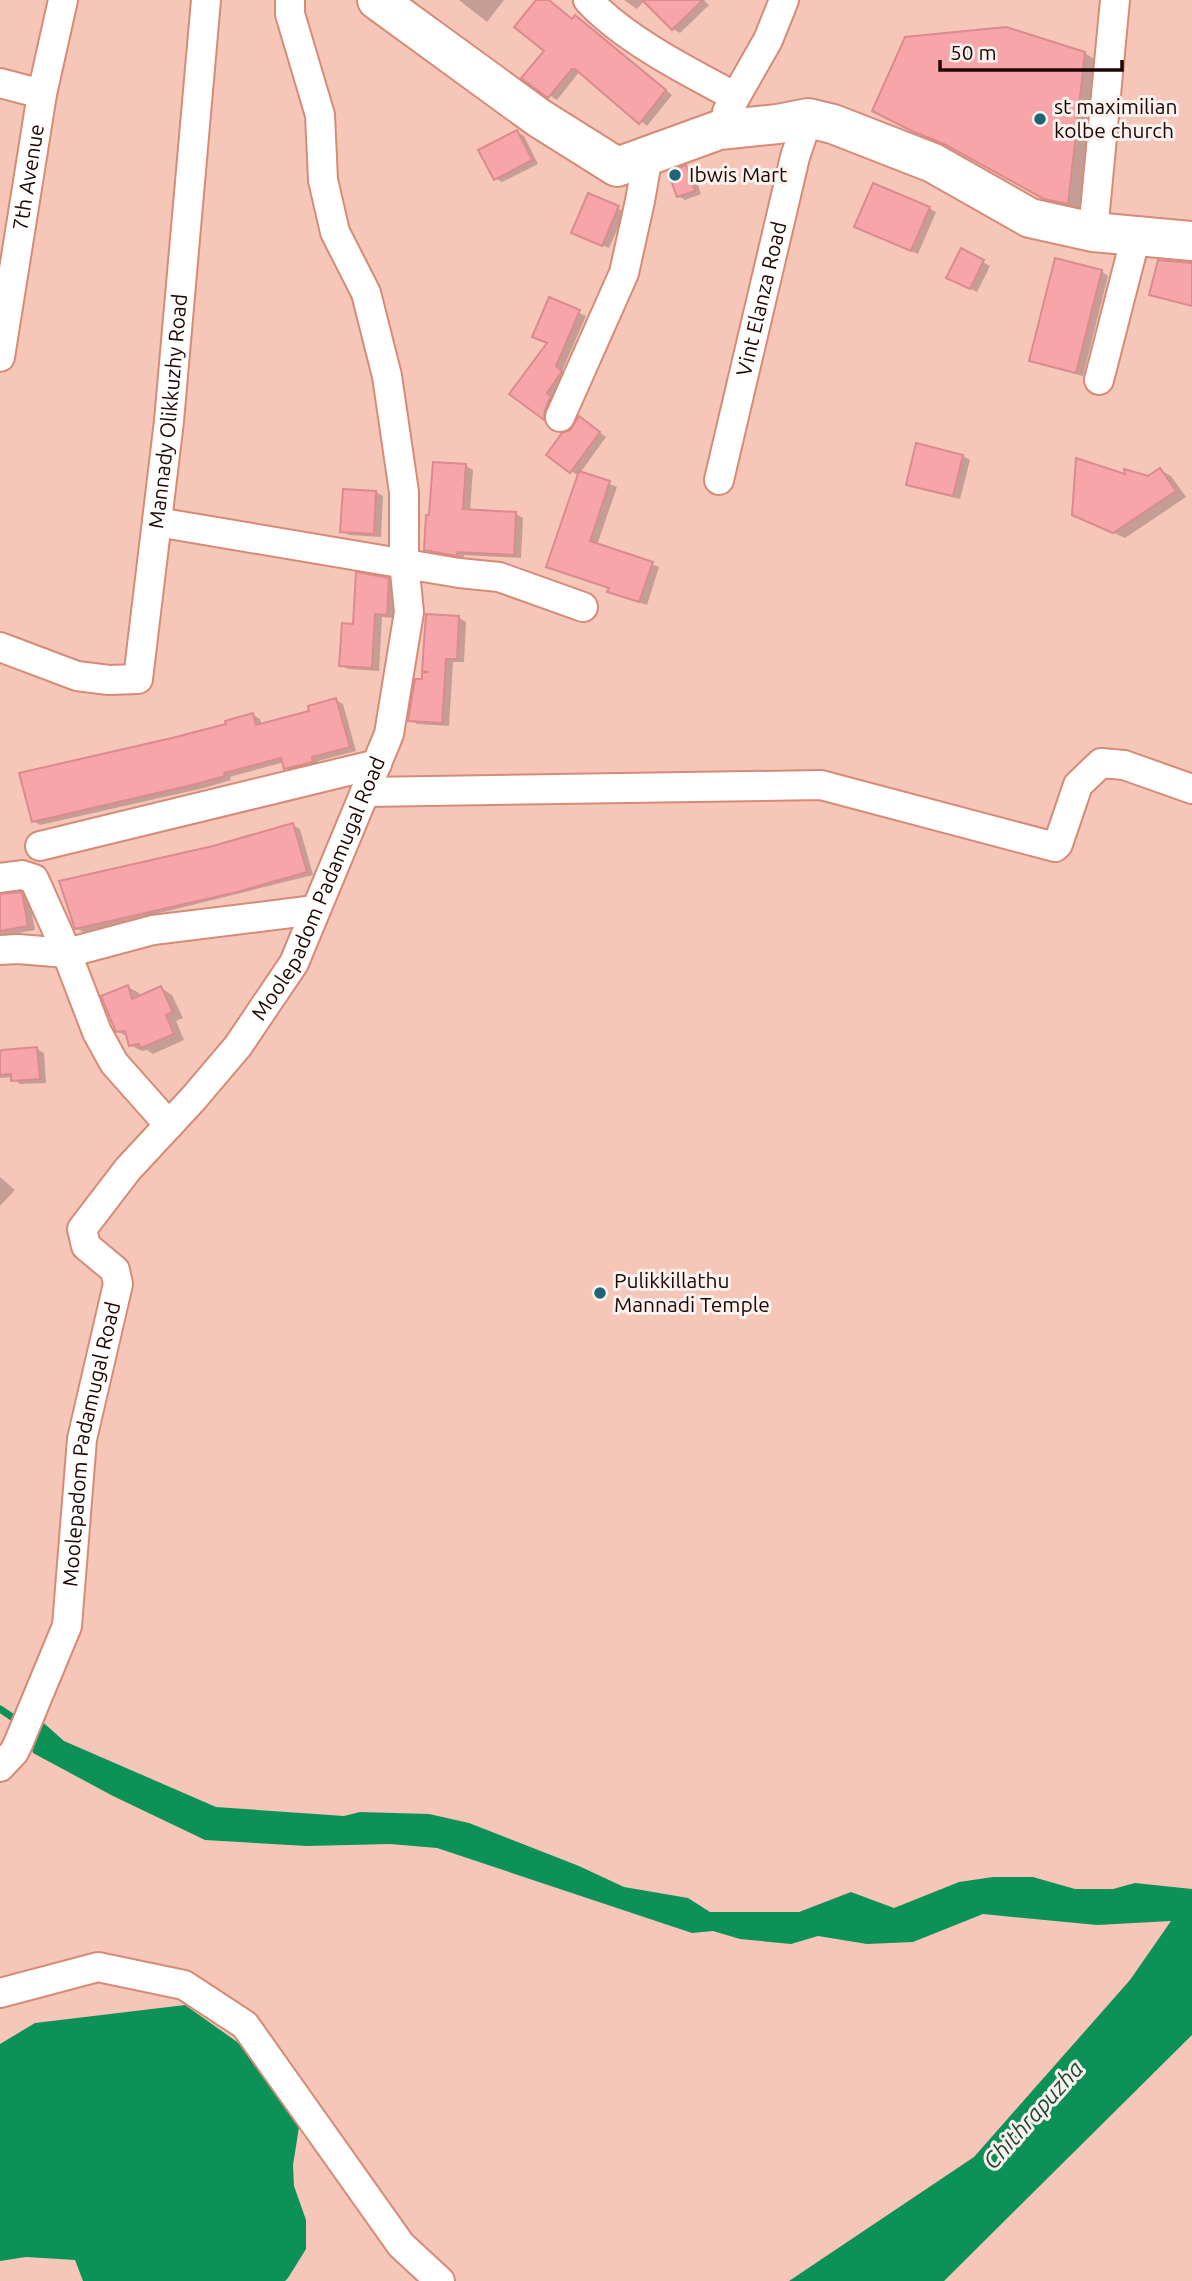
<svg xmlns="http://www.w3.org/2000/svg" width="1192" height="2281" font-family="Ubuntu,sans-serif">
<style>
.water{fill:#0c9257}
.shadow{fill:#0003}
.lines{fill:none;stroke-linecap:round;stroke-linejoin:round}
.stream{stroke:#0c9257;stroke-width:7}
.building{fill:#f7a5a9;stroke:#da8b8f;stroke-width:2}
.minor-casing{stroke:#d68b77;stroke-width:32}
.secondary-casing{stroke:#d68b77;stroke-width:42}
.minor{stroke:#fff;stroke-width:28}
.secondary{stroke:#fff;stroke-width:38}
.poi-dot{fill:#1e6575;stroke:#faf2ef;stroke-width:2.5}
.labels{text-anchor:middle;stroke-width:6;stroke-linejoin:round;paint-order:stroke}
.poi-label{font-size:21px;fill:#1e0501;stroke:#faf2ef;text-anchor:start}
.street-label{font-size:21px;fill:#1e0501;stroke:#faf2ef}
.water-label{font-size:23px;font-style:italic;fill:#1b482f;stroke:#faf2ef}
</style>
<rect width="100%" height="100%" fill="#f6c6b9"/>
<g class="water">
<polygon points="38,1718 64,1741 216,1807 344,1816 360,1812 429,1814 469,1823 579,1866 624,1887 688,1898 710,1912 799,1912 851,1892 894,1908 959,1882 993,1877 1033,1877 1075,1889 1113,1889 1135,1883 1192,1889 1192,2035 944,2281 789,2281 974,2157 1130,1980 1171,1921 1097,1925 983,1914 913,1942 867,1944 818,1936 791,1944 740,1939 713,1931 692,1933 437,1848 390,1844 307,1846 205,1840 113,1796 33,1753 29,1738"/>
<polygon points="185,2005 250,2051 300,2121 293,2165 294,2186 306,2220 306,2249 288,2278 285,2281 83,2281 75,2260 26,2257 0,2261 0,2044 35,2023"/>
</g>
<g class="shadow">
<polygon points="459,0 504,0 487,22"/>
<polygon points="539,0 549,0 573,20 583,21 672,95 647,126 580,71 557,100 524,78 546,51"/>
<polygon points="624,0 704,0 709,5 680,33 673,29 645,0 637,9"/>
<polygon points="1084,53 1100,62 1083,211 1061,206 961,152 929,139 889,119"/>
<polygon points="516,132 524,136 538,164 502,182 495,178"/>
<polygon points="686,167 693,171 701,194 685,200 678,196"/>
<polygon points="589,195 625,212 609,248 580,236"/>
<polygon points="929,208 936,212 918,254 863,231"/>
<polygon points="962,251 990,266 977,292 955,281"/>
<polygon points="1101,271 1108,276 1083,376 1038,364 1031,360"/>
<polygon points="550,300 586,316 562,371 569,376 551,422 512,394 549,343"/>
<polygon points="586,422 606,437 580,473 617,487 597,545 659,567 647,605 617,595 610,591 611,588 548,566 579,476 571,471"/>
<polygon points="918,445 963,456 970,460 960,499 915,488 908,484"/>
<polygon points="466,466 473,470 470,511 516,514 523,518 521,558 464,555 464,559 433,553 426,549"/>
<polygon points="1160,470 1171,476 1186,497 1125,538 1085,520 1128,477 1148,478"/>
<polygon points="344,491 376,492 383,496 381,537 349,535 342,531"/>
<polygon points="388,580 396,584 394,618 382,617 379,671 348,669 340,665"/>
<polygon points="459,618 466,622 464,662 453,662 449,726 417,724 410,720 423,681 429,673 424,670"/>
<polygon points="336,700 343,704 356,751 318,761 319,766 293,772 286,768 284,762 230,777 231,780 204,788 40,825 33,821 253,715 260,719 262,725 311,712"/>
<polygon points="293,825 300,829 313,875 83,932 76,928 214,847"/>
<polygon points="21,894 29,898 35,930 0,936 0,896"/>
<polygon points="128,987 139,993 140,997 161,988 172,995 183,1018 176,1021 184,1040 153,1054 147,1050 142,1051 130,1045 128,1037 117,1031"/>
<polygon points="37,1049 44,1053 46,1083 20,1084 13,1077 0,1078 0,1054"/>
<polygon points="0,1177 15,1190 0,1206"/>
</g>
<g class="lines">
<polyline class="stream" points="0,1709 21,1723"/>
</g>
<g class="building">
<polygon points="536,0 549,0 572,19 575,15 666,90 639,124 575,69 572,69 548,98 521,78 544,51 514,27"/>
<polygon points="642,0 703,0 672,30"/>
<polygon points="1006,27 1085,52 1068,204 1044,199 944,144 912,131 872,111 905,37"/>
<polygon points="517,130 532,160 494,180 478,150"/>
<polygon points="686,165 695,191 677,197 668,172"/>
<polygon points="873,183 930,207 911,251 854,227"/>
<polygon points="588,193 619,206 602,246 571,233"/>
<polygon points="961,248 984,260 970,289 946,278"/>
<polygon points="1055,258 1102,270 1076,373 1029,361"/>
<polygon points="1158,260 1192,263 1192,306 1149,295"/>
<polygon points="549,297 580,310 556,366 562,371 547,393 551,396 545,410 544,420 509,394 547,343 532,337"/>
<polygon points="579,416 600,432 570,473 546,455 562,433 570,430"/>
<polygon points="916,443 963,455 953,496 906,485"/>
<polygon points="1076,458 1125,474 1124,469 1148,476 1160,468 1176,491 1113,533 1072,515"/>
<polygon points="433,462 466,464 463,509 516,512 514,555 457,552 457,556 424,550 426,515 429,515"/>
<polygon points="579,471 610,481 590,541 653,562 639,602 607,592 609,588 546,567"/>
<polygon points="343,489 376,491 374,534 340,532"/>
<polygon points="356,572 389,578 387,615 375,614 372,668 339,666 342,623 353,624"/>
<polygon points="426,614 459,616 457,659 446,659 442,723 408,721 415,679 422,679 422,673 429,672 422,671"/>
<polygon points="336,698 350,747 312,757 313,762 284,769 281,758 224,773 225,776 196,784 32,822 19,773 172,738 226,724 225,721 253,713 256,725 309,711 308,706"/>
<polygon points="293,823 307,872 237,892 75,929 59,881 213,846"/>
<polygon points="22,892 28,926 0,931 0,894"/>
<polygon points="128,985 132,999 161,986 173,1012 166,1015 174,1034 141,1048 139,1044 129,1046 125,1031 116,1032 101,996"/>
<polygon points="37,1047 40,1079 11,1081 11,1074 0,1075 0,1052 2,1050"/>
</g>
<g class="lines">
<g class="minor-casing">
<g id="minor">
<path d="M588,0C624,39 687,71 734,96"/>
<polyline points="0,83 42,94"/>
<polyline points="727,112 768,40 784,0"/>
<polyline points="1093,232 1115,0"/>
<path id="s1" d="M0,357L42,94L63,0"/>
<polyline points="1099,380 1136,236"/>
<polyline points="560,417 624,273 640,201 648,155"/>
<path id="s2" d="M719,480L795,157L808,118"/>
<polyline points="157,522 459,573 499,577 583,607"/>
<path id="s3" d="M0,647L77,676L109,680L138,679L169,421L206,0"/>
<polyline points="365,792 821,785 1055,847 1058,844 1078,785 1101,763 1124,765 1192,789"/>
<polyline points="40,846 377,764"/>
<polyline points="0,878 22,875 34,879 64,946 97,1032 114,1063 169,1125"/>
<polyline points="0,950 18,949 67,953 153,930 315,910"/>
<path id="s4" d="M0,1767L14,1752L18,1744L67,1626L82,1439L118,1284L115,1270L86,1246L82,1229L128,1169L193,1099L238,1046L294,963L389,734L409,612L404,562V492L387,376L366,293L335,232L323,180L320,115L290,14V0"/>
<polyline points="0,1993 98,1967 184,1985 245,2025 401,2245 440,2281"/>
</g>
</g>
<g class="secondary-casing">
<polyline id="secondary" points="377,0 539,118 617,167 719,130 778,124 808,118 833,124 933,163 1030,218 1093,232 1192,241"/>
</g>
<use href="#minor" class="minor"/>
<use href="#secondary" class="secondary"/>
</g>
<g class="poi-dot">
<circle cx="1040" cy="119" r="7"/>
<circle cx="675" cy="175" r="7"/>
<circle cx="600" cy="1293" r="7"/>
</g>
<g class="labels">
<g class="poi-label">
<text x="1054" y="114">st maximilian<tspan x="1054" dy="24">kolbe church</tspan></text>
<text x="689" y="182">Ibwis Mart</text>
<text x="614" y="1288">Pulikkillathu<tspan x="614" dy="24">Mannadi Temple</tspan></text>
</g>
<g class="street-label">
<text dy="7" stroke="none"><textPath href="#s1" startOffset="182">7th Avenue</textPath></text>
<text dy="7" stroke="none"><textPath href="#s2" startOffset="186">Vint Elanza Road</textPath></text>
<text dy="7" stroke="none"><textPath href="#s3" startOffset="413">Mannady Olikkuzhy Road</textPath></text>
<text dy="7" stroke="none"><textPath href="#s4" startOffset="992">Moolepadom Padamugal Road</textPath></text>
<text dy="7" stroke="none"><textPath href="#s4" startOffset="341">Moolepadom Padamugal Road</textPath></text>
</g>
<g class="water-label">
<text transform="translate(1033 2115) rotate(-48)" y="8">Chithrapuzha</text>
</g>
</g>
<path d="M940 60v10h182v-10" fill="none" stroke="#1e0501" stroke-width="3.5"/>
<text x="950" y="60" font-size="21" fill="#1e0501" stroke="#faf2ef" stroke-width="5" paint-order="stroke">50 m</text>
</svg>
